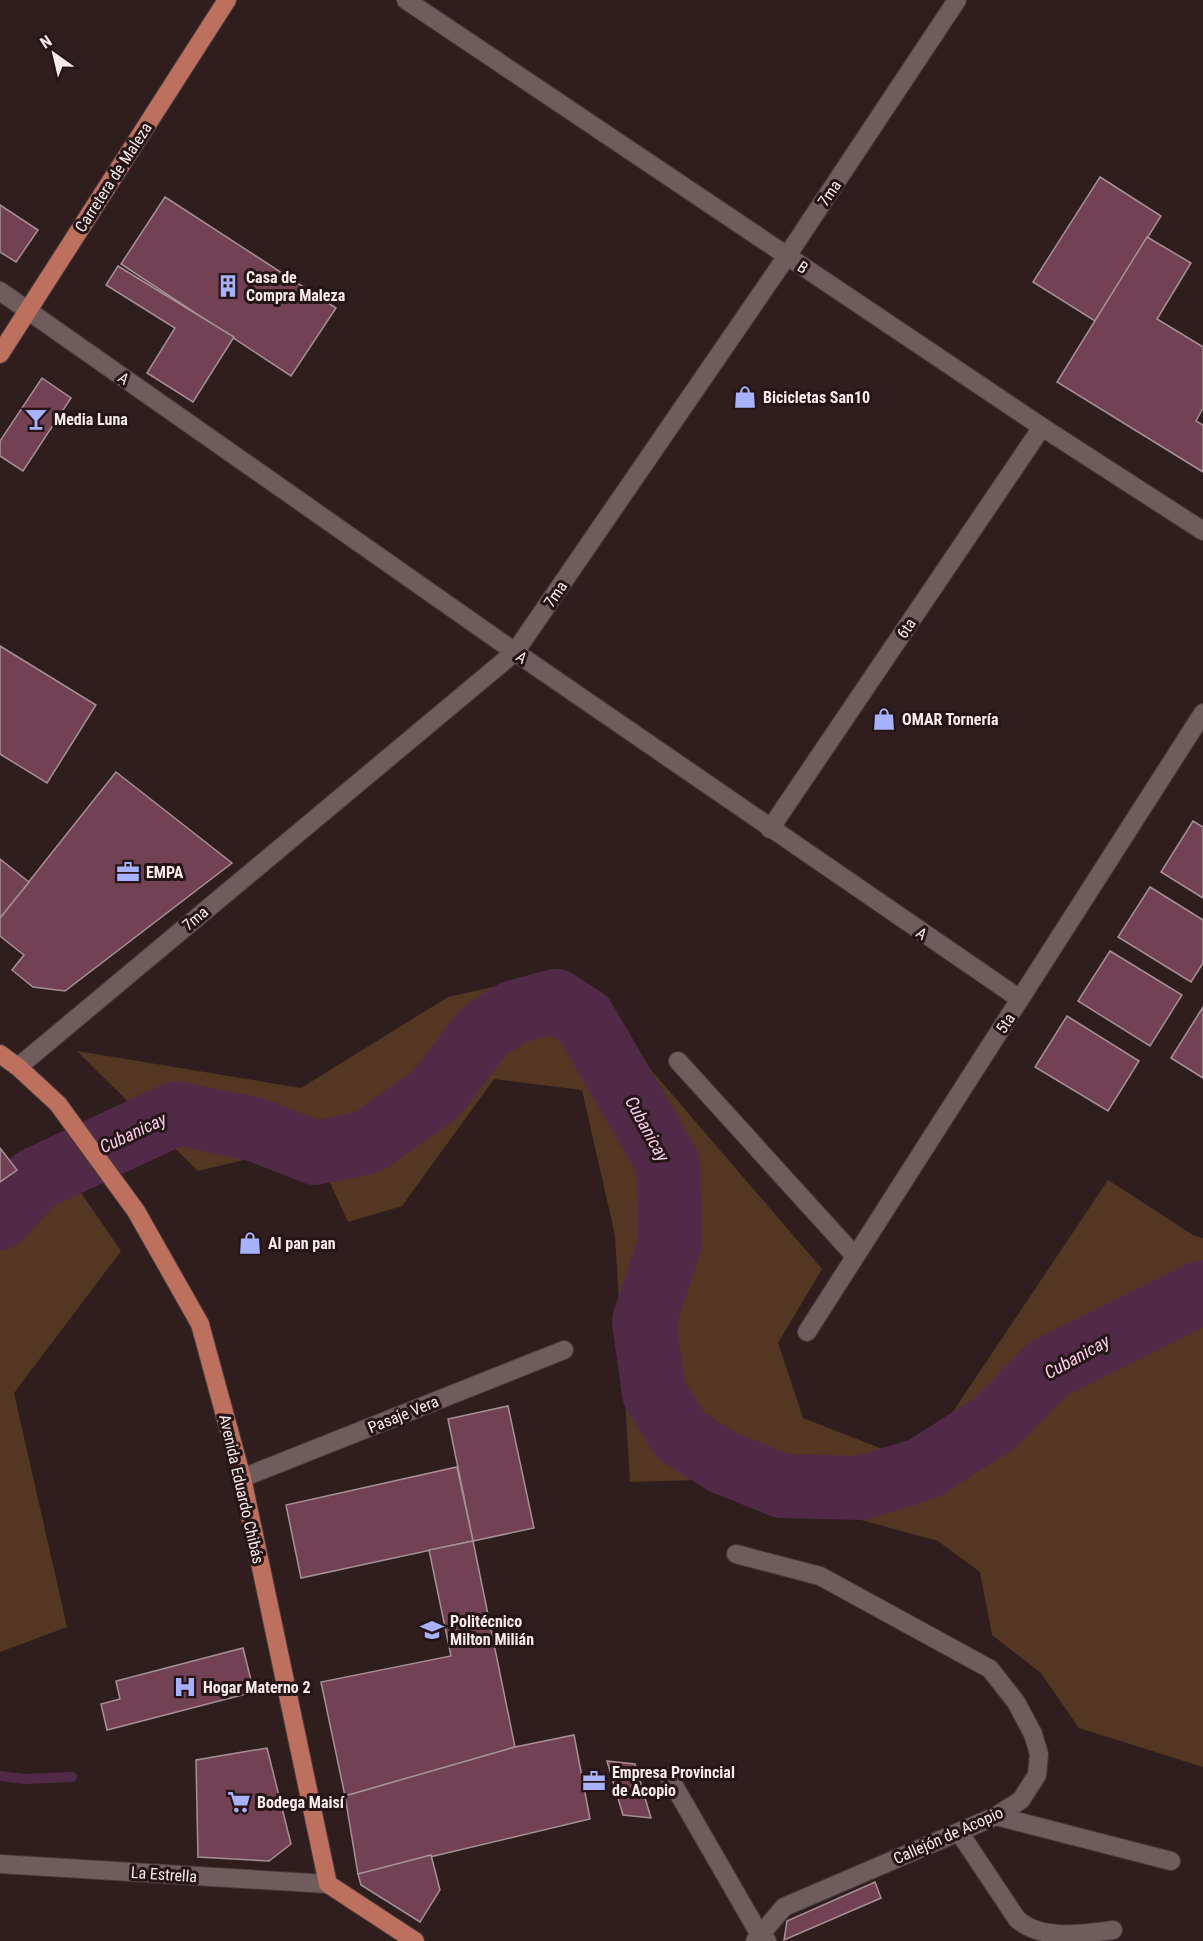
<svg xmlns="http://www.w3.org/2000/svg" width="1203" height="1941" font-family="'Roboto Condensed',sans-serif">
<style>
.green{fill:#543723}
.lines{fill:none;stroke-linecap:round;stroke-linejoin:round}
.stream{stroke:#512a48;stroke-width:10}
.river{stroke:#512a48;stroke-width:64}
.building{fill:#734154;stroke:#a69097;stroke-width:1.5}
.minor-casing{stroke:#493a3b;stroke-width:20}
.major-casing{stroke:#493a3b;stroke-width:20}
.minor{stroke:#715c5d;stroke-width:18}
.major{stroke:#be705f;stroke-width:18}
.labels{text-anchor:middle;stroke-width:6;stroke-linejoin:round;paint-order:stroke}
.street-label{font-size:16px;fill:#f9eced;stroke:#261516}
.poi-label{font-size:16px;font-weight:bold;fill:#f9eced;stroke:#261516;text-anchor:start}
.water-label{font-size:18px;font-style:italic;fill:#f7ccea;stroke:#261516}
</style>
<rect width="100%" height="100%" fill="#301e1f"/>
<g class="green">
<polygon points="525,980 577,988 616,1029 822,1269 778,1343 803,1418 890,1452 942,1428 1108,1180 1193,1235 1203,1238 1203,1767 1079,1728 1041,1673 992,1635 980,1572 938,1541 788,1500 726,1479 630,1482 615,1235 582,1090 494,1079 402,1206 348,1222 326,1174 268,1154 198,1171 77,1051 301,1088 448,997"/>
<polygon points="49,1146 121,1251 14,1393 67,1627 0,1652 0,1182"/>
</g>
<g class="lines">
<polyline class="stream" points="0,1776 25,1779 72,1777"/>
<polyline class="river" points="0,1218 34,1180 177,1113 257,1130 315,1153 368,1142 436,1094 484,1031 514,1012 556,1001 584,1019 668,1163 670,1243 644,1321 654,1393 681,1436 723,1462 782,1486 861,1488 923,1469 995,1423 1048,1369 1203,1292"/>
</g>
<g class="building">
<polygon points="1100,177 1161,216 1095,321 1033,282"/>
<polygon points="165,197 336,308 291,376 121,264"/>
<polygon points="0,205 38,230 16,262 0,252"/>
<polygon points="1147,237 1191,263 1157,319 1203,347 1203,408 1196,421 1203,425 1203,472 1057,382"/>
<polygon points="118,266 234,337 193,402 147,373 175,328 106,285"/>
<polygon points="42,378 71,398 23,471 0,456 0,441"/>
<polygon points="0,646 96,705 47,783 0,754"/>
<polygon points="116,772 232,863 65,991 33,987 12,970 24,955 0,936 0,918"/>
<polygon points="1193,821 1203,827 1203,898 1161,872"/>
<polygon points="0,859 29,882 0,918"/>
<polygon points="1150,887 1203,920 1203,963 1191,982 1118,937"/>
<polygon points="1110,951 1182,995 1150,1046 1078,1001"/>
<polygon points="1203,1007 1203,1078 1171,1058"/>
<polygon points="1067,1016 1139,1061 1108,1111 1035,1067"/>
<polygon points="0,1148 17,1170 0,1182"/>
<polygon points="508,1406 534,1528 473,1541 448,1419"/>
<polygon points="457,1467 473,1541 301,1578 286,1505"/>
<polygon points="473,1541 515,1747 345,1796 321,1682 451,1656 429,1550"/>
<polygon points="243,1648 254,1692 107,1730 101,1704 120,1699 116,1681"/>
<polygon points="574,1735 590,1819 358,1874 345,1796 515,1747"/>
<polygon points="267,1748 291,1844 269,1861 198,1857 196,1760"/>
<polygon points="607,1761 635,1764 651,1818 623,1815"/>
<polygon points="431,1855 440,1890 420,1922 361,1885 358,1874"/>
<polygon points="875,1882 881,1898 784,1940 787,1921"/>
</g>
<g class="lines">
<g class="minor-casing">
<g id="minor">
<polyline points="406,0 1042,427 1203,531"/>
<polyline points="0,291 515,652 1020,999"/>
<polyline points="770,829 1042,427"/>
<polyline points="678,1061 855,1256"/>
<polyline points="18,1067 515,652 787,256 957,0"/>
<polyline points="807,1332 1203,713"/>
<polyline points="242,1478 564,1350"/>
<polyline points="736,1554 820,1576 990,1669 1016,1702 1033,1734 1039,1754 1037,1775 1021,1800 996,1816 784,1907 755,1941"/>
<polyline points="669,1777 760,1935 767,1941"/>
<polyline points="996,1816 1171,1861"/>
<path d="M959,1832L1017,1919C1041,1941 1083,1934 1113,1930"/>
<polyline points="0,1864 328,1884"/>
</g>
</g>
<g class="major-casing">
<g id="major">
<polyline points="0,354 227,0"/>
<polyline points="0,1054 18,1067 58,1104 136,1211 200,1324 242,1478 328,1884 415,1941"/>
</g>
</g>
<use href="#minor" class="minor"/>
<use href="#major" class="major"/>
</g>
<defs>
<g id="building-bare" transform="scale(1.8)"><path d="M-4-6H4V6H1V3H-1V6H-4ZM-2.5-4.3h1.7v1.8h-1.7ZM.8-4.3h1.7v1.8H.8ZM-2.5-1h1.7V.8h-1.7ZM.8-1h1.7V.8H.8Z" fill="#a7b1fc" stroke="#261516" stroke-width="2.5" paint-order="stroke"/></g>
<g id="shop-bare" transform="scale(1.8)"><path d="M-5-2.5h2.3a2.7 3.5 0 0 1 5.4 0H5L5.5 6h-11ZM-1.5-2.5h3a1.5 2.3 0 0 0-3 0Z" fill="#a7b1fc" stroke="#261516" stroke-width="2.5" paint-order="stroke"/></g>
<g id="bar-bare" transform="scale(1.8)"><path d="M-6-5H6L.8 .8V4.5H3.5V6h-7V4.5H-.8V.8Z" fill="#a7b1fc" stroke="#261516" stroke-width="2.5" paint-order="stroke"/></g>
<g id="office-bare" transform="scale(1.8)"><path d="M-6-3h4V-5.5h4V-3h4V5H-6ZM-1-4.5V-3h2v-1.5ZM-6 0V1H6V0Z" fill="#a7b1fc" stroke="#261516" stroke-width="2.5" paint-order="stroke"/></g>
<g id="school-bare" transform="scale(1.8)"><path d="M0-5L7-2L0 1L-7-2ZM-4 1L0 2.5L4 1V4Q0 6-4 4Z" fill="#a7b1fc" stroke="#261516" stroke-width="2.5" paint-order="stroke"/></g>
<g id="hospital-bare" transform="scale(1.8)"><path d="M-5-5h3v3.5h4V-5h3V5h-3V1.5h-4V5h-3Z" fill="#a7b1fc" stroke="#261516" stroke-width="2.5" paint-order="stroke"/></g>
<g id="supermarket-bare" transform="scale(1.8)"><path d="M-6-5.5h2.5l.6 2H6L4.5 2H-2.5L-4.4-4H-6ZM-1.5 3.2a1.3 1.3 0 1 0 .1 0ZM3 3.2a1.3 1.3 0 1 0 .1 0Z" fill="#a7b1fc" stroke="#261516" stroke-width="2.5" paint-order="stroke"/></g>
</defs>
<g fill-rule="evenodd">
<use href="#building-bare" x="228" y="286"/>
<use href="#shop-bare" x="745" y="397"/>
<use href="#bar-bare" x="36" y="419"/>
<use href="#shop-bare" x="884" y="719"/>
<use href="#office-bare" x="128" y="872"/>
<use href="#shop-bare" x="250" y="1243"/>
<use href="#school-bare" x="432" y="1630"/>
<use href="#hospital-bare" x="185" y="1687"/>
<use href="#office-bare" x="594" y="1781"/>
<use href="#supermarket-bare" x="239" y="1802"/>
</g>
<g class="labels">
<g class="street-label">
<text transform="translate(113 177) rotate(-57)" y="6">Carretera de Maleza</text>
<text transform="translate(829 193) rotate(-56)" y="6">7ma</text>
<text transform="translate(803 267) rotate(34)" y="6">B</text>
<text transform="translate(124 378) rotate(35)" y="6">A</text>
<text transform="translate(555 594) rotate(-56)" y="6">7ma</text>
<text transform="translate(906 628) rotate(-56)" y="6">6ta</text>
<text transform="translate(522 657) rotate(35)" y="6">A</text>
<text transform="translate(195 918) rotate(-40)" y="6">7ma</text>
<text transform="translate(922 933) rotate(34)" y="6">A</text>
<text transform="translate(1005 1023) rotate(-57)" y="6">5ta</text>
<text transform="translate(403 1414) rotate(-22)" y="6">Pasaje Vera</text>
<text transform="translate(242 1489) rotate(77)" y="6">Avenida Eduardo Chibás</text>
<text transform="translate(948 1835) rotate(-24)" y="6">Callejón de Acopio</text>
<text transform="translate(164 1874) rotate(4)" y="6">La Estrella</text>
</g>
<g class="poi-label">
<text x="246" y="283">Casa de<tspan x="246" dy="18">Compra Maleza</tspan></text>
<text x="763" y="403">Bicicletas San10</text>
<text x="54" y="425">Media Luna</text>
<text x="902" y="725">OMAR Tornería</text>
<text x="146" y="878">EMPA</text>
<text x="268" y="1249">Al pan pan</text>
<text x="450" y="1627">Politécnico<tspan x="450" dy="18">Milton Milián</tspan></text>
<text x="203" y="1693">Hogar Materno 2</text>
<text x="612" y="1778">Empresa Provincial<tspan x="612" dy="18">de Acopio</tspan></text>
<text x="257" y="1808">Bodega Maisí</text>
</g>
<g class="water-label">
<text transform="translate(647 1129) rotate(61)" y="6">Cubanicay</text>
<text transform="translate(133 1133) rotate(-25)" y="6">Cubanicay</text>
<text transform="translate(1077 1357) rotate(-29)" y="6">Cubanicay</text>
</g>
</g>
<g transform="translate(54 54) rotate(326)" stroke="#261516" stroke-width="4.5" paint-order="stroke">
<path d="M0-4.5L10 22L0 15L-10 22Z" fill="#f9eced"/>
<text y="-9" font-size="16" font-weight="bold" text-anchor="middle" fill="#f9eced">N</text>
</g>
</svg>
